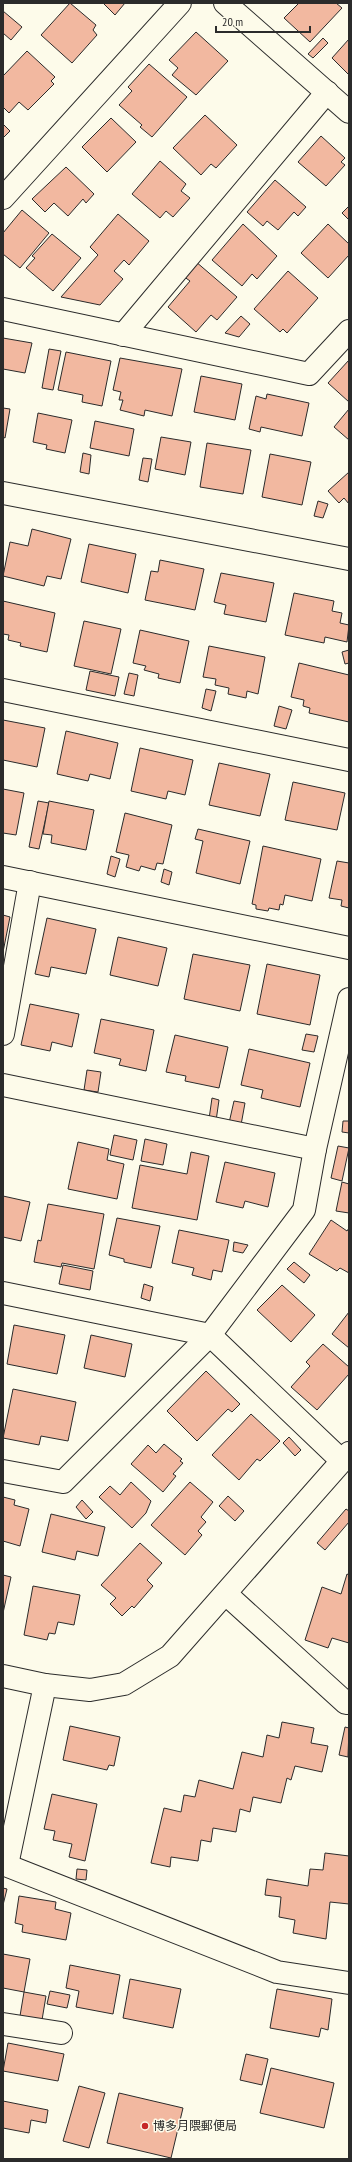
<svg xmlns="http://www.w3.org/2000/svg" width="352" height="2162" font-family="'PT Sans Narrow','Noto Sans JP',sans-serif">
<style>
.building{fill:#f2b8a0;stroke:#2b2b2b}
.lines{fill:none;stroke-linecap:round;stroke-linejoin:round}
.minor-casing{stroke:#2b2b2b;stroke-width:24}
.tertiary-casing{stroke:#2b2b2b;stroke-width:24}
.minor{stroke:#fdfbea;stroke-width:22}
.tertiary{stroke:#fdfbea;stroke-width:22}
.poi-dot{fill:#c62828;stroke:#fdfbea;stroke-width:1.5}
.labels{text-anchor:middle;stroke-width:3;stroke-linejoin:round;paint-order:stroke}
.poi-label{font-size:12px;fill:#2b2b2b;stroke:#fdfbea;text-anchor:start}
</style>
<rect width="100%" height="100%" fill="#fdfbea"/>
<g class="building">
<polygon points="70,3 96,25 93,30 97,35 72,63 41,35"/>
<polygon points="103,3 125,3 115,15"/>
<polygon points="299,3 336,3 342,8 310,42 284,18"/>
<polygon points="3,11 22,27 11,40 3,33"/>
<polygon points="196,32 228,61 196,95 172,75 178,68 169,60"/>
<polygon points="323,38 328,43 313,58 308,54"/>
<polygon points="349,39 349,75 332,58"/>
<polygon points="27,51 55,77 51,81 54,84 28,110 19,102 9,113 3,107 3,76"/>
<polygon points="149,64 187,97 152,137 140,127 142,125 119,105 132,91 128,87"/>
<polygon points="205,115 237,145 216,168 211,164 201,175 173,148"/>
<polygon points="111,118 136,142 107,172 82,147"/>
<polygon points="3,124 10,131 3,138"/>
<polygon points="321,136 345,158 341,162 345,165 326,186 298,162"/>
<polygon points="160,161 186,184 181,191 190,198 173,217 166,211 160,218 132,194"/>
<polygon points="66,167 94,194 86,203 83,199 68,216 54,203 45,212 32,199"/>
<polygon points="275,180 306,207 298,216 294,212 278,230 267,221 263,226 247,212"/>
<polygon points="349,206 349,220 342,213"/>
<polygon points="22,210 49,233 20,268 3,254 3,233"/>
<polygon points="118,214 149,241 129,265 124,260 114,271 123,279 100,305 61,297 98,255 90,247"/>
<polygon points="243,224 277,256 257,279 252,274 242,286 212,260"/>
<polygon points="328,224 349,244 349,255 328,278 301,253"/>
<polygon points="52,234 81,258 53,291 26,268 35,258 32,256"/>
<polygon points="195,261 237,297 217,320 211,315 196,332 168,307 190,281 183,276"/>
<polygon points="288,271 318,298 287,333 283,329 280,332 254,309"/>
<polygon points="241,316 250,324 239,337 225,333"/>
<polygon points="3,338 32,343 25,373 3,369"/>
<polygon points="49,349 61,351 53,390 42,388"/>
<polygon points="66,352 111,361 102,406 82,402 83,395 58,390"/>
<polygon points="120,358 182,369 172,416 145,410 144,416 120,410 123,400 119,400 121,392 113,390"/>
<polygon points="349,360 349,402 328,383"/>
<polygon points="201,376 242,384 235,420 194,412"/>
<polygon points="267,394 309,403 302,436 261,427 260,432 249,429 256,396 266,399"/>
<polygon points="3,408 10,409 5,438 3,437"/>
<polygon points="349,409 349,440 334,427"/>
<polygon points="38,413 72,420 65,453 46,449 47,445 33,442"/>
<polygon points="95,421 134,429 129,456 90,448"/>
<polygon points="161,437 191,442 185,475 155,469"/>
<polygon points="207,443 251,450 243,494 200,487"/>
<polygon points="83,453 91,455 89,474 80,472"/>
<polygon points="270,454 311,462 302,505 262,497"/>
<polygon points="143,458 152,459 148,482 139,480"/>
<polygon points="349,472 349,504 344,498 339,503 328,491"/>
<polygon points="318,501 328,504 323,518 314,516"/>
<polygon points="32,529 71,539 61,579 47,576 44,586 3,576 10,542 28,546"/>
<polygon points="89,544 136,554 128,593 81,582"/>
<polygon points="160,560 204,569 195,610 145,600 151,571 158,572"/>
<polygon points="221,573 274,583 266,622 224,614 226,605 214,602"/>
<polygon points="294,593 334,601 332,611 342,613 340,623 349,625 347,642 325,637 324,643 285,635"/>
<polygon points="3,601 55,613 47,652 20,646 21,643 8,640 9,635 3,634"/>
<polygon points="84,621 121,629 111,674 74,666"/>
<polygon points="140,630 189,641 180,683 158,678 159,674 144,670 146,666 133,663"/>
<polygon points="209,646 265,657 258,694 247,691 246,698 228,694 229,688 215,685 216,679 203,677"/>
<polygon points="349,650 349,663 345,664 342,652"/>
<polygon points="299,663 349,675 349,722 309,713 310,708 303,706 304,700 291,697"/>
<polygon points="90,671 119,677 115,696 86,690"/>
<polygon points="129,673 138,675 134,696 124,694"/>
<polygon points="206,689 216,691 211,711 202,708"/>
<polygon points="279,706 292,710 286,729 274,726"/>
<polygon points="3,720 45,728 37,767 3,760"/>
<polygon points="66,731 118,743 110,779 90,774 88,781 57,774"/>
<polygon points="140,748 193,760 185,795 168,791 166,799 131,791"/>
<polygon points="219,763 270,774 260,816 209,805"/>
<polygon points="293,782 345,793 337,830 285,820"/>
<polygon points="3,789 24,793 16,835 3,833"/>
<polygon points="38,801 49,803 39,849 29,847"/>
<polygon points="49,801 94,810 86,850 51,843 52,835 43,834"/>
<polygon points="125,813 172,825 163,864 157,863 155,870 141,866 139,871 126,867 129,855 116,852"/>
<polygon points="198,829 250,841 240,884 196,873 203,841 195,839"/>
<polygon points="263,846 321,859 312,901 285,895 283,905 280,904 279,910 269,908 268,911 256,909 256,905 252,904"/>
<polygon points="111,856 120,859 115,877 107,874"/>
<polygon points="337,861 349,863 349,908 341,906 342,900 329,898"/>
<polygon points="164,869 172,872 169,885 161,882"/>
<polygon points="3,915 10,917 3,952"/>
<polygon points="47,918 96,929 86,974 51,967 49,977 35,974"/>
<polygon points="118,937 167,948 158,986 110,975"/>
<polygon points="193,954 250,965 240,1011 184,999"/>
<polygon points="267,964 320,975 310,1025 257,1014"/>
<polygon points="30,1004 79,1014 72,1047 52,1042 50,1051 21,1045"/>
<polygon points="101,1019 154,1030 146,1071 119,1065 121,1059 94,1053"/>
<polygon points="306,1034 318,1036 314,1052 302,1050"/>
<polygon points="175,1035 228,1047 219,1088 185,1081 186,1076 166,1072"/>
<polygon points="249,1049 310,1063 300,1107 261,1098 263,1090 241,1085"/>
<polygon points="87,1070 101,1072 98,1092 84,1090"/>
<polygon points="212,1098 219,1100 216,1121 209,1119"/>
<polygon points="234,1101 245,1103 241,1125 229,1123"/>
<polygon points="343,1121 349,1121 349,1133 342,1132"/>
<polygon points="114,1135 137,1140 133,1160 110,1155"/>
<polygon points="145,1139 167,1144 163,1165 141,1161"/>
<polygon points="78,1142 109,1149 107,1160 124,1164 117,1199 68,1189"/>
<polygon points="338,1146 349,1148 342,1181 331,1178"/>
<polygon points="191,1152 209,1156 197,1220 132,1208 140,1165 187,1174"/>
<polygon points="225,1162 275,1173 268,1207 245,1201 243,1208 216,1202"/>
<polygon points="342,1182 349,1184 349,1213 336,1211"/>
<polygon points="3,1196 30,1202 21,1241 3,1237"/>
<polygon points="48,1204 104,1214 94,1269 62,1263 61,1267 34,1262 38,1240 41,1241"/>
<polygon points="117,1218 160,1226 151,1268 124,1262 124,1259 109,1255"/>
<polygon points="331,1220 347,1231 349,1228 349,1273 340,1268 337,1271 309,1254"/>
<polygon points="179,1230 229,1240 222,1272 213,1270 211,1280 192,1275 194,1268 172,1263"/>
<polygon points="234,1242 248,1245 243,1253 233,1251"/>
<polygon points="294,1262 310,1275 304,1283 287,1269"/>
<polygon points="63,1265 93,1271 90,1290 59,1284"/>
<polygon points="144,1284 153,1287 150,1301 141,1298"/>
<polygon points="282,1285 315,1315 291,1342 257,1310"/>
<polygon points="349,1312 349,1348 332,1334"/>
<polygon points="14,1325 65,1335 57,1374 7,1364"/>
<polygon points="91,1335 132,1344 125,1377 84,1368"/>
<polygon points="323,1344 349,1367 349,1374 317,1410 291,1387 310,1366 306,1362"/>
<polygon points="206,1371 240,1404 232,1412 228,1409 197,1441 167,1411"/>
<polygon points="13,1389 76,1402 68,1441 41,1436 39,1445 3,1438"/>
<polygon points="251,1414 280,1441 260,1461 257,1459 239,1480 212,1455"/>
<polygon points="289,1437 301,1450 295,1456 283,1443"/>
<polygon points="164,1444 182,1459 180,1461 183,1463 173,1474 176,1476 163,1492 131,1464 148,1445 156,1453"/>
<polygon points="131,1482 151,1501 146,1513 132,1528 99,1497 110,1486 120,1495"/>
<polygon points="190,1482 213,1502 201,1517 206,1522 198,1531 202,1535 185,1555 151,1525"/>
<polygon points="228,1496 244,1511 235,1521 219,1506"/>
<polygon points="3,1497 15,1500 14,1505 29,1509 20,1546 3,1541"/>
<polygon points="82,1500 93,1512 86,1519 76,1507"/>
<polygon points="346,1509 349,1511 349,1522 325,1550 317,1543"/>
<polygon points="51,1514 105,1527 98,1556 77,1551 75,1560 42,1552"/>
<polygon points="140,1543 162,1563 147,1580 153,1586 134,1608 132,1606 122,1616 110,1604 116,1598 101,1585"/>
<polygon points="347,1574 349,1575 349,1643 332,1638 328,1648 305,1640 322,1587 341,1594"/>
<polygon points="3,1575 11,1577 3,1613"/>
<polygon points="33,1586 80,1595 74,1625 58,1622 55,1634 49,1633 47,1640 24,1635"/>
<polygon points="282,1722 314,1728 311,1743 328,1746 322,1772 295,1766 291,1780 287,1778 281,1803 253,1797 250,1812 240,1809 236,1832 213,1828 211,1842 201,1840 198,1861 171,1857 170,1867 151,1863 164,1808 181,1812 184,1795 195,1797 199,1780 233,1789 242,1752 263,1757 267,1735 279,1738"/>
<polygon points="70,1726 120,1737 114,1766 109,1765 107,1770 63,1760"/>
<polygon points="345,1727 349,1728 348,1757 339,1755"/>
<polygon points="52,1794 97,1804 85,1861 69,1857 72,1844 53,1840 55,1831 44,1829"/>
<polygon points="325,1853 349,1856 349,1904 330,1902 326,1939 293,1933 295,1920 279,1917 281,1897 265,1895 267,1879 308,1886 310,1869 323,1870"/>
<polygon points="77,1869 87,1870 86,1880 76,1879"/>
<polygon points="3,1888 7,1889 3,1905"/>
<polygon points="19,1896 56,1902 55,1909 71,1913 66,1940 22,1932 23,1925 15,1923"/>
<polygon points="3,1954 30,1959 24,1992 3,1988"/>
<polygon points="70,1965 120,1975 113,2014 76,2007 79,1991 66,1988"/>
<polygon points="130,1979 181,1989 173,2028 123,2018"/>
<polygon points="277,1989 332,1999 328,2030 321,2028 319,2037 270,2028"/>
<polygon points="50,1991 70,1995 67,2008 47,2004"/>
<polygon points="24,1992 46,1996 42,2020 20,2016"/>
<polygon points="8,2043 64,2054 58,2081 3,2071"/>
<polygon points="246,2054 268,2059 262,2085 240,2080"/>
<polygon points="271,2068 334,2083 324,2128 260,2113"/>
<polygon points="79,2086 105,2093 89,2148 63,2141"/>
<polygon points="119,2093 183,2108 171,2158 107,2143"/>
<polygon points="3,2101 48,2110 46,2123 31,2120 29,2133 3,2128"/>
</g>
<g class="lines">
<g class="minor-casing">
<g id="minor">
<polyline points="225,3 349,112"/>
<polyline points="3,198 180,3"/>
<polyline points="3,309 309,374 349,331"/>
<polyline points="123,335 327,92"/>
<polyline points="3,493 349,559"/>
<polyline points="3,690 349,760"/>
<polyline points="3,877 349,948"/>
<polyline points="3,1034 30,882"/>
<polyline points="3,1085 315,1149"/>
<polyline points="3,1293 210,1335 342,1461"/>
<polyline points="3,1471 63,1482 210,1335 304,1210 315,1149 349,999"/>
<polyline points="226,1594 346,1703 349,1703"/>
<polyline points="3,1864 277,1972 349,1983"/>
<polyline points="7,1865 45,1685"/>
<polyline points="3,2024 61,2033"/>
</g>
</g>
<g class="tertiary-casing">
<polyline id="tertiary" points="3,1676 45,1685 90,1690 124,1684 170,1656 349,1453"/>
</g>
<use href="#minor" class="minor"/>
<use href="#tertiary" class="tertiary"/>
</g>
<circle class="poi-dot" cx="145" cy="2126" r="4"/>
<g class="labels">
<g class="poi-label">
<text x="153" y="2130">博多月隈郵便局</text>
</g>
</g>
<rect width="352" height="2162" fill="none" stroke="#2b2b2b" stroke-width="8"/>
<path d="M216 26v6h94v-6" fill="none" stroke="#2b2b2b" stroke-width="2"/>
<text x="222" y="26" font-size="12" fill="#2b2b2b" stroke="#fdfbea" stroke-width="3" paint-order="stroke">20 m</text>
</svg>
